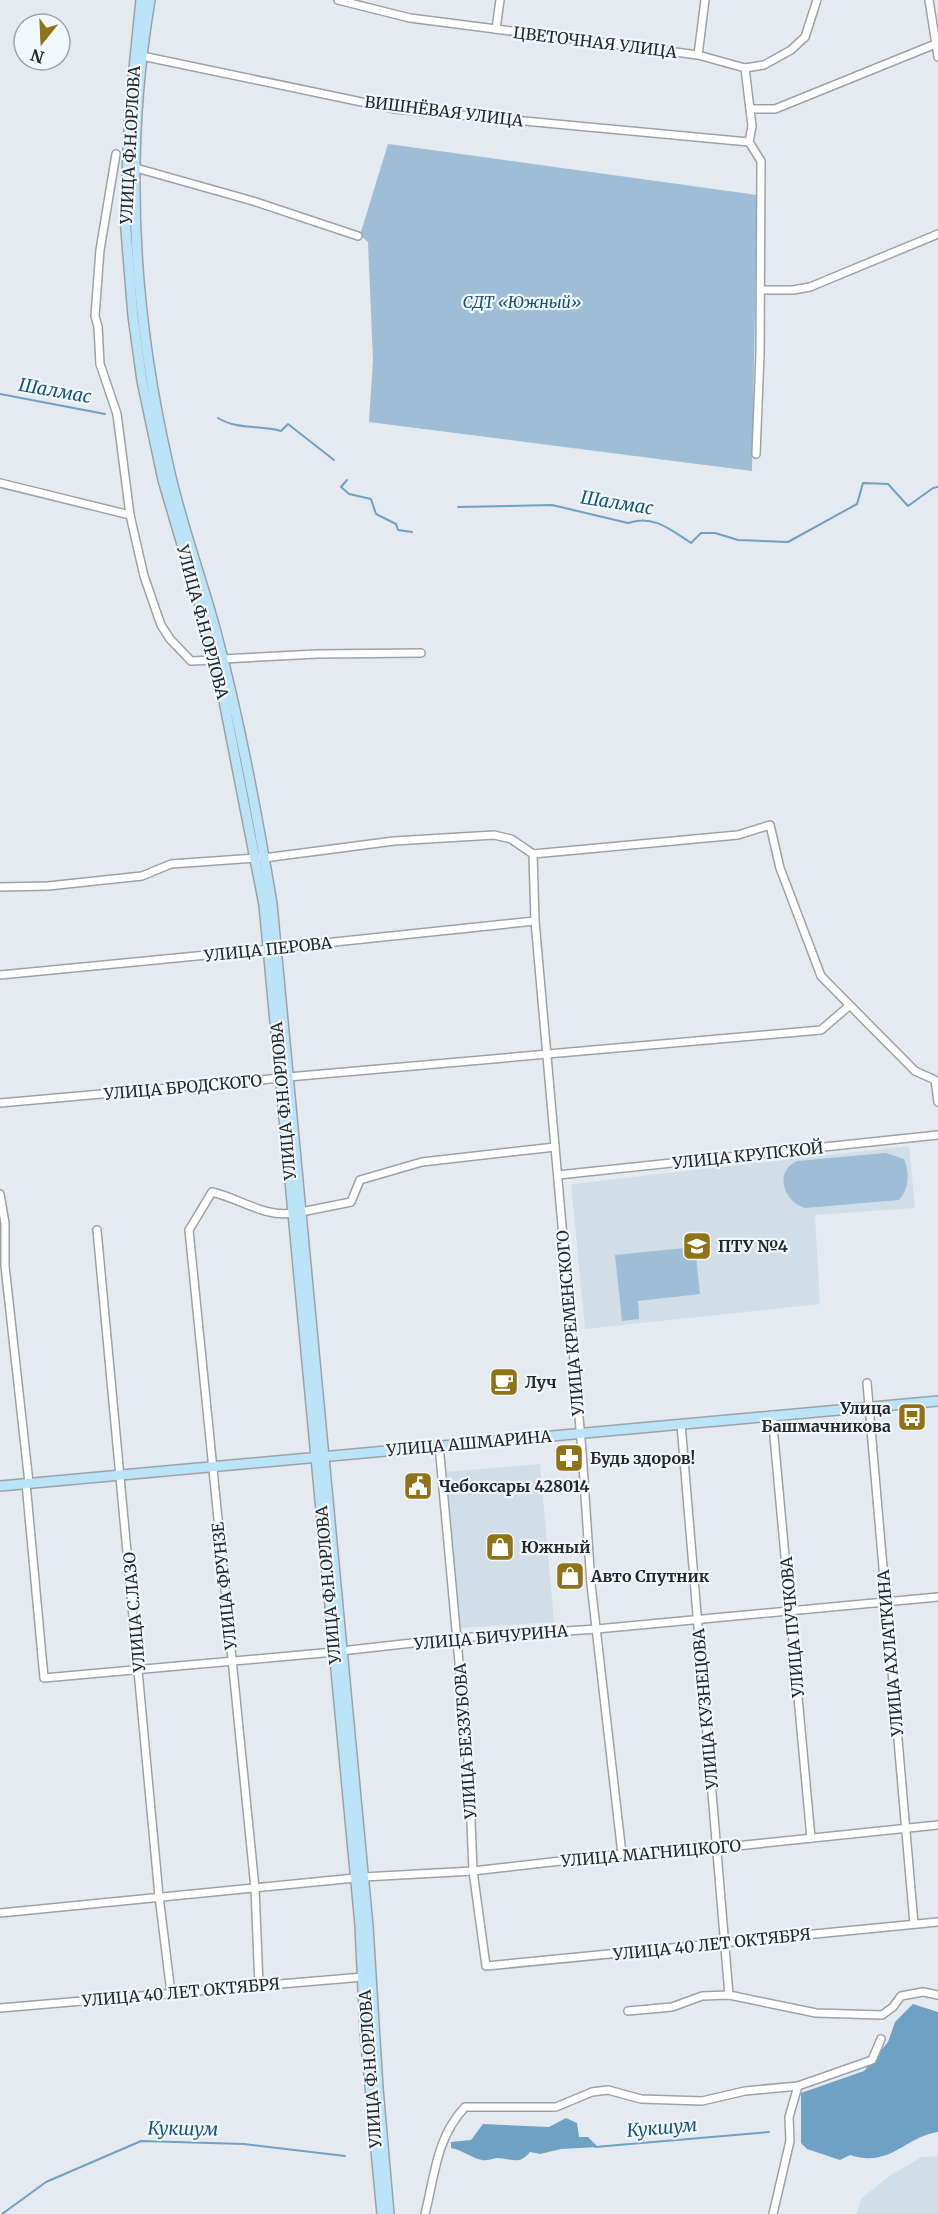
<svg xmlns="http://www.w3.org/2000/svg" width="938" height="2214" font-family="Merriweather,serif">
<style>
.built{fill:#d1dee7}
.green{fill:#9dbed6}
.water{fill:#6fa1c4}
.lines{fill:none;stroke-linecap:round;stroke-linejoin:round}
.stream{stroke:#6fa1c4;stroke-width:2}
.street-casing{stroke:#9ca2a6;stroke-width:10}
.secondary-casing{stroke:#9ca2a6;stroke-width:12}
.street{stroke:#fff;stroke-width:7}
.secondary{stroke:#bce4f9;stroke-width:9}
.labels{text-anchor:middle;stroke-width:4.5;stroke-linejoin:round;paint-order:stroke}
.street-label{font-size:16px;fill:#242628;stroke:#f1f8fc}
.park-label{font-size:16px;font-style:italic;fill:#155274;stroke:#f1f8fc}
.poi-label{font-size:16px;font-weight:bold;fill:#242628;stroke:#f1f8fc;text-anchor:start}
.water-label{font-size:18px;font-style:italic;fill:#175376;stroke:#f1f8fc}
</style>
<rect width="100%" height="100%" fill="#e4eaef"/>
<g class="built">
<polygon points="909,1146 915,1208 815,1215 820,1304 585,1329 571,1184"/>
<polygon points="540,1464 554,1622 461,1628 445,1472"/>
<polygon points="938,2156 938,2214 856,2214 862,2198 891,2175 922,2157"/>
</g>
<g class="green">
<polygon points="388,144 757,195 752,471 369,422 373,360 368,242 360,235"/>
<path d="M886,1153L904,1159C910,1173 909,1189 899,1200L805,1208C784,1202 773,1172 797,1161Z"/>
<polygon points="695,1247 700,1294 638,1301 639,1319 622,1321 615,1255"/>
</g>
<g class="water">
<path d="M913,2004L938,2012V2132C904,2137 891,2168 850,2155L840,2160L807,2149L801,2143V2093L864,2071L888,2042L895,2022Z"/>
<path d="M566,2118L577,2123L579,2137H588L598,2147L561,2149L540,2154L530,2152C519,2166 511,2158 496,2158C492,2159 486,2161 482,2160C471,2158 463,2150 451,2148V2142L471,2140L483,2124L549,2127Z"/>
</g>
<g class="lines">
<g class="stream">
<polyline points="0,394 105,414"/>
<path d="M218,418C238,430 259,425 281,431L288,424L334,460"/>
<polyline points="347,480 341,487 349,494 371,499 376,514 396,524 398,530 412,532"/>
<path d="M458,507L552,505L628,523C653,514 671,530 691,543L701,533H715L738,540L788,542L857,504L863,483L888,484L908,506L933,488L938,487"/>
<polyline points="595,2147 769,2132"/>
<polyline points="2,2214 46,2182 141,2141 244,2144 345,2156"/>
</g>
<g class="street-casing">
<g id="street">
<polyline points="338,0 410,18 698,55 745,68 764,65 791,50 805,37 817,0"/>
<polyline points="929,0 938,57"/>
<polyline points="496,29 500,0"/>
<polyline points="698,55 705,0"/>
<polyline points="142,56 395,109 749,142"/>
<polyline points="745,68 752,126 749,142 761,161 760,354 756,454"/>
<polyline points="751,109 775,109 938,43"/>
<polyline points="116,154 100,250 95,316 98,327 100,364 117,414 130,515 144,576 161,625 170,639 191,661 216,660"/>
<polyline points="136,168 253,201 358,236"/>
<polyline points="761,290 793,290 810,287 938,234"/>
<polyline points="0,483 130,515"/>
<polyline points="223,659 317,654 421,653"/>
<polyline points="533,854 535,921 582,1451 591,1584 622,1854"/>
<polyline points="533,854 738,835 770,825 780,868 821,976 915,1071 935,1080 938,1102"/>
<polyline points="264,858 394,841 494,835 511,839 533,854"/>
<polyline points="0,887 48,886 142,876 171,864 257,858"/>
<polyline points="277,948 535,921"/>
<polyline points="0,975 270,949"/>
<polyline points="288,1077 821,1030 849,1006"/>
<polyline points="0,1103 281,1078"/>
<polyline points="558,1175 938,1135"/>
<polyline points="0,1194 5,1223 5,1266 29,1483"/>
<polyline points="301,1212 351,1202 360,1180 422,1162 555,1147"/>
<polyline points="97,1230 159,1896 171,1993"/>
<polyline points="867,1383 914,1924"/>
<polyline points="772,1415 811,1838"/>
<polyline points="681,1424 729,1995"/>
<polyline points="439,1445 469,1771 473,1871 486,1966 938,1922"/>
<polyline points="26,1483 44,1678 334,1652"/>
<polyline points="341,1651 457,1638 597,1629 938,1597"/>
<polyline points="363,1877 473,1871 622,1854 717,1848 938,1825"/>
<polyline points="0,1913 355,1878"/>
<path d="M259,1986L255,1888L189,1230L212,1192C239,1198 265,1218 293,1213"/>
<polyline points="0,2008 363,1977"/>
<polyline points="628,2011 672,2007 702,1996 729,1995 816,2013 882,2015 893,2007 901,1996 923,1992 938,1995"/>
<path d="M425,2214C435,2175 436,2138 465,2107H556L592,2092L608,2090L641,2099L702,2101L745,2091L798,2086L872,2060L881,2039"/>
<polyline points="773,2214 790,2141 789,2117 798,2086"/>
</g>
</g>
<g class="secondary-casing">
<g id="secondary">
<polyline points="141,0 130,108 125,218 133,316 142,381 163,480 216,660 264,905 360,1925 365,2033 382,2214"/>
<path d="M150,0C124,154 133,312 168,464C180,521 201,576 216,632C240,722 257,813 272,904L368,1926L378,2088L389,2214"/>
<polyline points="0,1486 938,1401"/>
</g>
</g>
<use href="#street" class="street"/>
<use href="#secondary" class="secondary"/>
</g>
<defs>
<g id="university-square" transform="scale(1.5)"><rect x="-9" y="-9" width="18" height="18" rx="4" fill="#907217" stroke="#f1f8fc"/><path d="M0-5L7-2L0 1L-7-2ZM-4 1L0 2.5L4 1V4Q0 6-4 4Z" fill="#fff"/></g>
<g id="cafe-square" transform="scale(1.5)"><rect x="-9" y="-9" width="18" height="18" rx="4" fill="#907217" stroke="#f1f8fc"/><path d="M-5.5-4.5H6V0H3Q3 3.5 0 3.5H-2.5Q-5.5 3.5-5.5 0ZM3-3.2v2h1.7v-2ZM-6 4.5H4V6H-6Z" fill="#fff"/></g>
<g id="bus-square" transform="scale(1.5)"><rect x="-9" y="-9" width="18" height="18" rx="4" fill="#907217" stroke="#f1f8fc"/><path d="M-5-6H5V4H4V6H2V4H-2V6H-4V4H-5ZM-3.5-4V0h7V-4ZM-3.5 1.2v1.5H-2V1.2ZM2 1.2v1.5H3.5V1.2Z" fill="#fff"/></g>
<g id="pharmacy-square" transform="scale(1.5)"><rect x="-9" y="-9" width="18" height="18" rx="4" fill="#907217" stroke="#f1f8fc"/><path d="M-2-6h4v4h4v4h-4v4h-4v-4h-4v-4h4Z" fill="#fff"/></g>
<g id="civic-square" transform="scale(1.5)"><rect x="-9" y="-9" width="18" height="18" rx="4" fill="#907217" stroke="#f1f8fc"/><path d="M-.6-6.5H3V-4.5H.6V-3L4-1V1h2V6H-6V1h2V-1L-.6-3ZM-1.2 2.5V6h2.4V2.5Z" fill="#fff"/></g>
<g id="shop-square" transform="scale(1.5)"><rect x="-9" y="-9" width="18" height="18" rx="4" fill="#907217" stroke="#f1f8fc"/><path d="M-5-2.5h2.3a2.7 3.5 0 0 1 5.4 0H5L5.5 6h-11ZM-1.5-2.5h3a1.5 2.3 0 0 0-3 0Z" fill="#fff"/></g>
</defs>
<g fill-rule="evenodd">
<use href="#university-square" x="697" y="1246"/>
<use href="#cafe-square" x="504" y="1382"/>
<use href="#bus-square" x="912" y="1417"/>
<use href="#pharmacy-square" x="569" y="1458"/>
<use href="#civic-square" x="418" y="1486"/>
<use href="#shop-square" x="500" y="1547"/>
<use href="#shop-square" x="570" y="1576"/>
</g>
<g class="labels">
<g class="street-label">
<text transform="translate(595 42) rotate(7)" y="6">ЦВЕТОЧНАЯ УЛИЦА</text>
<text transform="translate(444 111) rotate(7)" y="6">ВИШНЁВАЯ УЛИЦА</text>
<text transform="translate(130 145) rotate(-87)" y="6">УЛИЦА Ф.Н.ОРЛОВА</text>
<text transform="translate(203 622) rotate(75)" y="6">УЛИЦА Ф.Н.ОРЛОВА</text>
<text transform="translate(268 949) rotate(-6)" y="6">УЛИЦА ПЕРОВА</text>
<text transform="translate(183 1087) rotate(-5)" y="6">УЛИЦА БРОДСКОГО</text>
<text transform="translate(283 1101) rotate(-95)" y="6">УЛИЦА Ф.Н.ОРЛОВА</text>
<text transform="translate(748 1155) rotate(-6)" y="6">УЛИЦА КРУПСКОЙ</text>
<text transform="translate(570 1323) rotate(-95)" y="6">УЛИЦА КРЕМЕНСКОГО</text>
<text transform="translate(469 1443) rotate(-5)" y="6">УЛИЦА АШМАРИНА</text>
<text transform="translate(328 1585) rotate(-95)" y="6">УЛИЦА Ф.Н.ОРЛОВА</text>
<text transform="translate(224 1586) rotate(-96)" y="6">УЛИЦА ФРУНЗЕ</text>
<text transform="translate(134 1612) rotate(-95)" y="6">УЛИЦА С.ЛАЗО</text>
<text transform="translate(792 1627) rotate(-95)" y="6">УЛИЦА ПУЧКОВА</text>
<text transform="translate(491 1637) rotate(-5)" y="6">УЛИЦА БИЧУРИНА</text>
<text transform="translate(890 1653) rotate(-95)" y="6">УЛИЦА АХЛАТКИНА</text>
<text transform="translate(705 1709) rotate(-95)" y="6">УЛИЦА КУЗНЕЦОВА</text>
<text transform="translate(465 1741) rotate(-94)" y="6">УЛИЦА БЕЗЗУБОВА</text>
<text transform="translate(651 1853) rotate(-5)" y="6">УЛИЦА МАГНИЦКОГО</text>
<text transform="translate(712 1944) rotate(-6)" y="6">УЛИЦА 40 ЛЕТ ОКТЯБРЯ</text>
<text transform="translate(181 1992) rotate(-5)" y="6">УЛИЦА 40 ЛЕТ ОКТЯБРЯ</text>
<text transform="translate(370 2069) rotate(-94)" y="6">УЛИЦА Ф.Н.ОРЛОВА</text>
</g>
<g class="park-label">
<text x="522" y="308">СДТ «Южный»</text>
</g>
<g class="poi-label">
<text x="718" y="1252">ПТУ №4</text>
<text x="525" y="1388">Луч</text>
<text x="891" y="1414" text-anchor="end">Улица<tspan x="891" dy="18">Башмачникова</tspan></text>
<text x="590" y="1464">Будь здоров!</text>
<text x="439" y="1492">Чебоксары 428014</text>
<text x="521" y="1553">Южный</text>
<text x="591" y="1582">Авто Спутник</text>
</g>
<g class="water-label">
<text transform="translate(55 391) rotate(10)" y="6">Шалмас</text>
<text transform="translate(617 503) rotate(9)" y="6">Шалмас</text>
<text transform="translate(662 2128) rotate(-5)" y="6">Кукшум</text>
<text transform="translate(183 2129) rotate(1)" y="6">Кукшум</text>
</g>
</g>
<g transform="translate(42 42) rotate(198)"><circle r="28" fill="#f1f8fc" stroke="#9fa4a7" stroke-width="1.5"/>
<path d="M0-4.5L10 22L0 15L-10 22Z" fill="#907217"/>
<text y="-9" font-size="16" font-weight="bold" text-anchor="middle" fill="#242628">N</text>
</g>
</svg>
